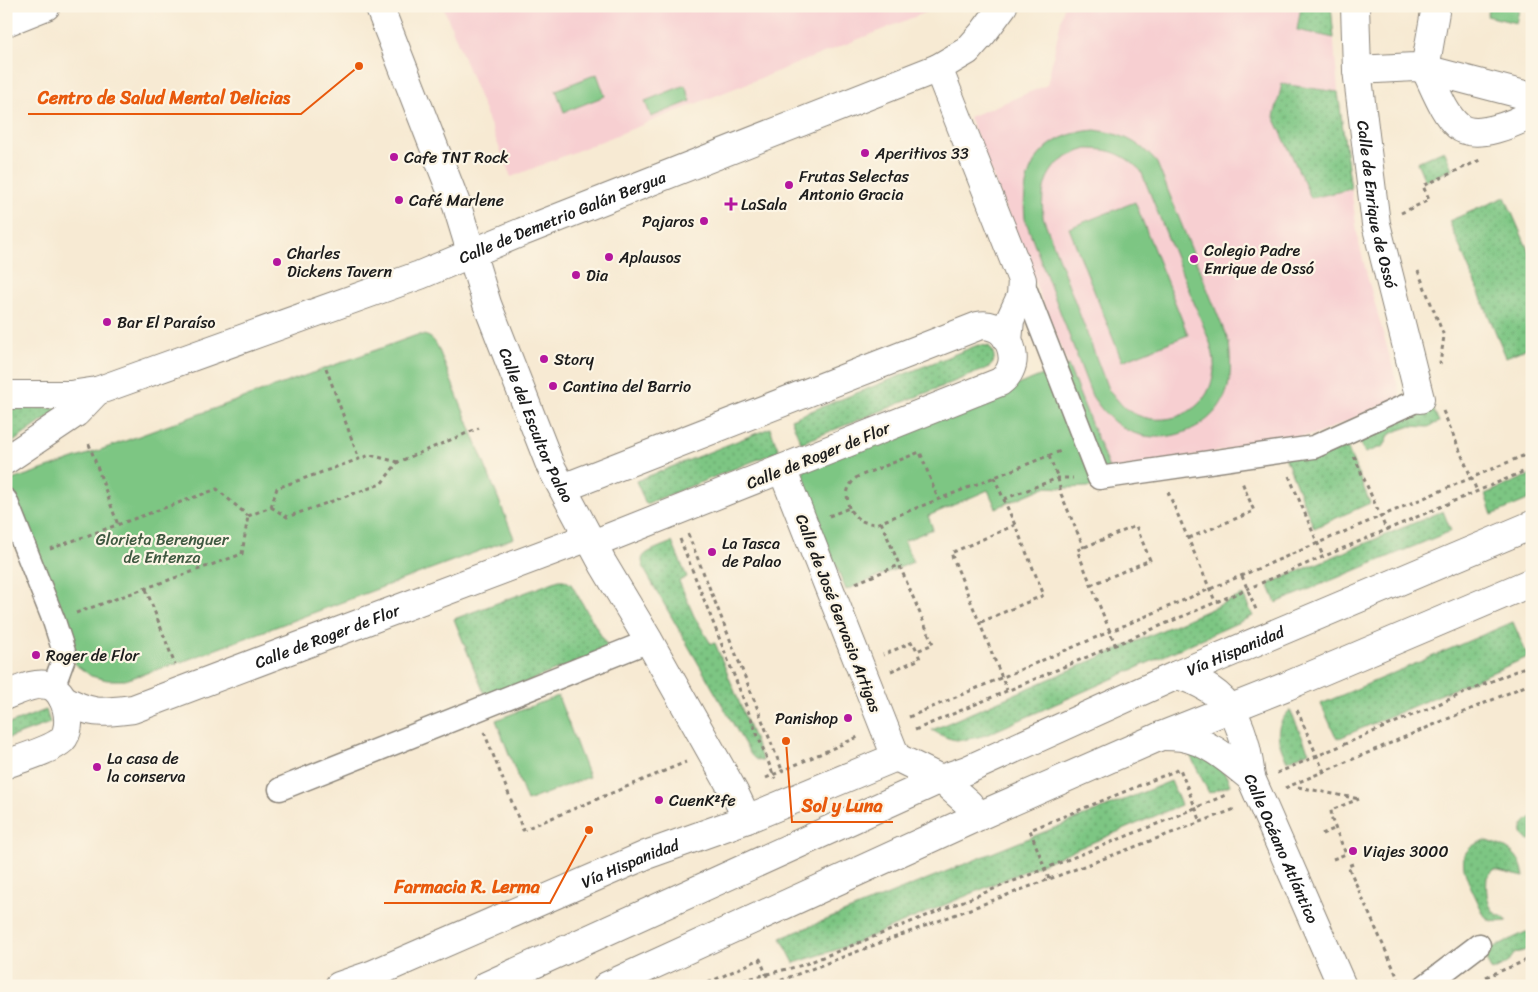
<svg xmlns="http://www.w3.org/2000/svg" width="1538" height="992" font-family="Sriracha,sans-serif">
<style>
.built{fill:#f7cfd1}
.grass{fill:url(#grass-dots);stroke:#4c7150}
.park{fill:#7dc683;stroke:#4c7150;fill-rule:evenodd}
.lines{fill:none;stroke-linecap:round;stroke-linejoin:round}
.pedestrian-casing{stroke:#8a8378;stroke-width:25}
.minor-casing{stroke:#8a8378;stroke-width:30}
.tertiary-casing{stroke:#8a8378;stroke-width:30}
.trunk-casing{stroke:#8a8378;stroke-width:30}
.path{stroke:#8a8378;stroke-width:3;stroke-dasharray:4 4;stroke-linecap:butt}
.pedestrian{stroke:#fff;stroke-width:22}
.minor{stroke:#fff;stroke-width:28}
.tertiary{stroke:#fff;stroke-width:28}
.trunk{stroke:#fff;stroke-width:28}
.poi-dot{fill:#b5179e;stroke:#fcf5e5;stroke-width:2}
.labels{text-anchor:middle;stroke-width:4.5;stroke-linejoin:round;paint-order:stroke}
.poi-label{font-size:16px;fill:#1c1c1c;stroke:#fcf5e5;text-anchor:start}
.street-label{font-size:16px;fill:#1c1c1c;stroke:#fcf5e5}
.park-label{font-size:16px;fill:#3e5840;stroke:#fcf5e5}
.leader{fill:none;stroke:#e8590c;stroke-width:2}
.callout-dot{fill:#e8590c;stroke:#fcf5e5;stroke-width:2}
.callout-label{font-size:18px;text-anchor:middle;font-weight:bold;fill:#e8590c;stroke:#fcf5e5;stroke-width:4.5;stroke-linejoin:round;paint-order:stroke}
</style>
<defs>
<pattern id="grass-dots" width="8" height="8" patternUnits="userSpaceOnUse" patternTransform="scale(1.25)"><rect width="8" height="8" fill="#7dc683"/><path d="M2 2h.1M6 6h.1" fill="none" stroke="#66a06a" stroke-width="1.8" stroke-linecap="round"/></pattern>
</defs>
<rect width="100%" height="100%" fill="#fcf5e5"/>
<filter id="ink" filterUnits="userSpaceOnUse"><feTurbulence type="fractalNoise" baseFrequency=".02" numOctaves="2"/><feDisplacementMap in="SourceGraphic" scale="10" xChannelSelector="R" yChannelSelector="G"/><feConvolveMatrix kernelMatrix="1 2 1 2 8 2 1 2 1" color-interpolation-filters="sRGB"/></filter>
<filter id="wash" filterUnits="userSpaceOnUse"><feTurbulence type="fractalNoise" baseFrequency=".0096" numOctaves="4" result="noise"/><feDisplacementMap in="SourceGraphic" scale="20" xChannelSelector="R" yChannelSelector="G"/><feGaussianBlur stdDeviation="1.12" result="paint"/><feColorMatrix in="noise" values="0 0 0 0 0 0 0 0 0 0 0 0 0 0 0 0 0 1.4 0 .05"/><feComposite in="paint" operator="in"/></filter>
<g filter="url(#wash)">
<rect width="100%" height="100%" fill="#f7ead3"/>
<g class="built">
<polygon points="443,6 942,6 511,177"/>
<polygon points="1064,6 1331,6 1338,92 1358,239 1368,279 1401,397 1317,434 1110,471 969,117 1047,85"/>
</g>
<g class="grass">
<polygon points="1301,6 1331,6 1334,38 1297,30"/>
<polygon points="1282,84 1338,92 1351,189 1311,198 1274,117"/>
<polygon points="1444,150 1452,169 1425,181 1417,162"/>
<polygon points="1505,197 1532,259 1532,346 1506,357 1449,221"/>
<path d="M978,345L989,346C995,354 997,362 988,368L801,443L791,419Z"/>
<polygon points="1431,404 1439,422 1428,427 1411,426 1399,430 1389,435 1384,446 1365,453 1358,438"/>
<polygon points="6,408 61,408 6,447"/>
<polygon points="770,428 779,451 646,504 636,481"/>
<polygon points="1346,444 1370,503 1314,528 1285,457"/>
<polygon points="1532,474 1532,498 1492,515 1485,494"/>
<polygon points="1443,511 1451,531 1276,603 1268,584"/>
<path d="M672,542L687,577L679,581L694,616L711,644L715,643L763,761C757,761 755,759 751,755L644,569C643,565 641,560 643,557C646,551 666,545 672,542Z"/>
<polygon points="559,580 564,580 571,584 609,649 486,698 454,619"/>
<path d="M1243,595L1253,616L986,735C961,741 955,744 932,730Z"/>
<polygon points="1513,622 1528,657 1337,739 1321,704"/>
<polygon points="46,710 50,723 6,739 6,725"/>
<path d="M1290,710L1309,752L1287,761C1277,741 1273,727 1290,710Z"/>
<polygon points="1201,752 1226,775 1230,785 1209,793 1189,753"/>
<polygon points="1171,781 1181,805 845,947 794,963 781,938"/>
<path d="M1532,817V839L1530,841C1516,835 1522,823 1532,817Z"/>
<path d="M1485,840C1507,848 1520,851 1524,877L1494,870L1487,877C1486,888 1486,903 1494,912C1498,916 1503,915 1507,921C1497,922 1490,923 1484,915C1479,904 1474,894 1469,883C1460,861 1460,849 1485,840Z"/>
<polygon points="1526,932 1532,933 1532,948 1514,954 1507,964 1492,971 1486,960 1492,948"/>
</g>
<g class="park">
<polygon points="1489,6 1520,6 1516,23 1487,16"/>
<polygon points="597,74 605,96 564,112 556,90"/>
<polygon points="685,85 691,101 651,117 645,101"/>
<path d="M1095,130C1122,134 1139,141 1157,163L1229,343C1231,361 1232,380 1225,396C1210,430 1165,446 1131,432C1114,425 1102,411 1092,396L1025,219C1020,168 1041,134 1095,130ZM1087,149C1111,149 1124,154 1141,171L1209,340C1214,354 1216,367 1212,381C1202,418 1156,430 1126,409C1119,403 1114,395 1108,389L1043,217C1040,179 1050,160 1087,149Z"/>
<polygon points="1135,202 1188,335 1122,361 1069,228"/>
<path d="M417,335C430,334 435,340 439,350L514,538L184,661L125,680H107L91,676L76,665L67,653L6,490V482L103,449Z"/>
<polygon points="1068,365 1110,471 1111,486 1064,488 1045,487 996,508 988,490 928,516 933,529 904,541 913,562 846,590 802,481 804,471 809,467"/>
<polygon points="558,696 589,777 527,801 496,720"/>
</g>
</g>
<g filter="url(#ink)">
<g class="lines">
<g class="pedestrian-casing">
<g id="pedestrian">
<polyline points="1022,280 1099,478 1314,447 1420,399"/>
<polyline points="6,500 54,621 65,655 53,688"/>
<polyline points="280,789 649,641"/>
<polyline points="1425,986 1479,945"/>
</g>
</g>
<g class="minor-casing">
<g id="minor">
<path id="s1" d="M379,6L457,206L487,304L550,465L603,564L649,641L734,792L747,819"/>
<path id="s2" d="M1355,6L1357,70L1376,224L1420,399"/>
<polyline points="6,22 46,6"/>
<polyline points="938,68 1022,280 1021,296 1010,320 1008,341"/>
<polyline points="1357,70 1415,67 1425,69 1436,6"/>
<path d="M1532,97L1425,69C1434,86 1443,113 1458,126C1475,141 1515,123 1532,114"/>
<polyline points="6,460 76,413 97,391"/>
<path d="M563,488L978,326C983,325 988,325 993,327C1009,332 1017,356 1010,370C1008,375 1004,379 1000,382L593,544"/>
<path id="s3" d="M1177,675C1232,690 1245,725 1251,778L1342,986"/>
<path d="M6,695C18,691 34,682 47,685C66,688 75,726 62,740C53,749 20,759 6,764"/>
<path id="s4" d="M63,699C92,715 101,713 133,709L589,537"/>
<path d="M1161,736C1168,736 1174,736 1181,737C1208,741 1230,761 1251,778"/>
<polyline points="941,779 969,804 979,816"/>
<path id="s5" d="M339,986L371,975L646,855L747,819L896,757L782,469"/>
</g>
</g>
<g class="tertiary-casing">
<g id="tertiary">
<path id="s6" d="M6,395H70L97,391L420,275L522,232L938,68L967,51L983,33L1003,6"/>
<polyline points="896,757 941,779"/>
</g>
</g>
<g class="trunk-casing">
<g id="trunk">
<path id="s7" d="M486,986L941,779L967,770L1177,675L1532,525"/>
<polyline points="607,986 979,816 1161,736 1287,686 1532,582"/>
</g>
</g>
<g class="path">
<polyline points="1401,213 1429,200 1423,186 1480,160"/>
<polyline points="1418,271 1444,336 1440,364"/>
<polyline points="326,368 359,459"/>
<polyline points="1443,411 1477,491"/>
<polyline points="89,444 118,525"/>
<polyline points="1049,456 1058,478 1061,494 1084,548"/>
<polyline points="1354,456 1386,529"/>
<polyline points="1289,476 1323,556"/>
<polyline points="994,477 1015,525"/>
<polyline points="1168,492 1215,601"/>
<polyline points="1004,499 1058,478 1073,478"/>
<polyline points="271,507 287,517 381,484 398,462 479,428"/>
<polyline points="271,507 277,488 359,459 370,455 398,462"/>
<path d="M849,508C846,494 846,487 857,477L920,452L938,499"/>
<polyline points="248,516 271,507"/>
<path d="M829,516L849,508C855,519 863,523 876,524L1063,450"/>
<polyline points="881,522 933,644 917,651 913,642 883,655"/>
<polyline points="688,534 782,770"/>
<polyline points="1189,538 1254,511 1242,482"/>
<polyline points="680,539 775,779"/>
<polyline points="50,549 217,489 248,516"/>
<polyline points="1242,576 1257,612"/>
<polyline points="856,583 899,565"/>
<polyline points="1091,585 1150,560 1136,526 1077,550 1115,644"/>
<polyline points="146,589 175,665"/>
<polyline points="76,613 242,554 248,516"/>
<polyline points="981,622 1044,595 1015,525 951,553 1007,690"/>
<polyline points="891,671 920,659 917,651"/>
<polyline points="1297,710 1324,772"/>
<polyline points="909,717 1532,452"/>
<polyline points="915,730 1532,468"/>
<polyline points="484,732 523,830 686,762"/>
<polyline points="1277,773 1532,664"/>
<polyline points="766,778 858,737"/>
<polyline points="1298,787 1359,799"/>
<polyline points="1285,788 1532,683"/>
<polyline points="1322,834 1336,828"/>
<polyline points="1333,859 1346,854 1332,820 1331,810 1359,799"/>
<polyline points="1353,864 1348,866 1400,983"/>
<polyline points="1049,879 1030,830 1180,769 1201,822"/>
<polyline points="1486,977 1532,958"/>
<polyline points="303,986 312,983"/>
<polyline points="701,986 760,959 770,984"/>
<polyline points="720,986 803,965 1162,822 1228,794"/>
<polyline points="766,986 1235,809"/>
</g>
<use href="#pedestrian" class="pedestrian"/>
<use href="#minor" class="minor"/>
<use href="#tertiary" class="tertiary"/>
<use href="#trunk" class="trunk"/>
</g>
</g>
<g class="poi-dot">
<circle cx="865" cy="153" r="5"/>
<circle cx="394" cy="157" r="5"/>
<circle cx="789" cy="185" r="5"/>
<circle cx="399" cy="200" r="5"/>
<path d="M728.5 196.5h5v5h5v5h-5v5h-5v-5h-5v-5h5z"/>
<circle cx="704" cy="221" r="5"/>
<circle cx="609" cy="257" r="5"/>
<circle cx="1194" cy="259" r="5"/>
<circle cx="277" cy="262" r="5"/>
<circle cx="576" cy="275" r="5"/>
<circle cx="107" cy="322" r="5"/>
<circle cx="544" cy="359" r="5"/>
<circle cx="553" cy="386" r="5"/>
<circle cx="712" cy="552" r="5"/>
<circle cx="36" cy="655" r="5"/>
<circle cx="848" cy="718" r="5"/>
<circle cx="97" cy="767" r="5"/>
<circle cx="659" cy="800" r="5"/>
<circle cx="1353" cy="851" r="5"/>
</g>
<g class="labels">
<g class="poi-label">
<text x="875" y="159">Aperitivos 33</text>
<text x="404" y="163">Cafe TNT Rock</text>
<text x="799" y="182">Frutas Selectas<tspan x="799" dy="18">Antonio Gracia</tspan></text>
<text x="409" y="206">Café Marlene</text>
<text x="741" y="210">LaSala</text>
<text x="694" y="227" text-anchor="end">Pajaros</text>
<text x="1204" y="256">Colegio Padre<tspan x="1204" dy="18">Enrique de Ossó</tspan></text>
<text x="287" y="259">Charles<tspan x="287" dy="18">Dickens Tavern</tspan></text>
<text x="619" y="263">Aplausos</text>
<text x="586" y="281">Dia</text>
<text x="117" y="328">Bar El Paraíso</text>
<text x="554" y="365">Story</text>
<text x="563" y="392">Cantina del Barrio</text>
<text x="722" y="549">La Tasca<tspan x="722" dy="18">de Palao</tspan></text>
<text x="46" y="661">Roger de Flor</text>
<text x="838" y="724" text-anchor="end">Panishop</text>
<text x="107" y="764">La casa de<tspan x="107" dy="18">la conserva</tspan></text>
<text x="669" y="806">CuenK²fe</text>
<text x="1363" y="857">Viajes 3000</text>
</g>
<g class="street-label">
<text dy="6" stroke="none"><textPath href="#s2" startOffset="200">Calle de Enrique de Ossó</textPath></text>
<text dy="6" stroke="none"><textPath href="#s6" startOffset="588">Calle de Demetrio Galán Bergua</textPath></text>
<text dy="6" stroke="none"><textPath href="#s1" startOffset="448">Calle del Escultor Palao</textPath></text>
<text transform="translate(818 455) rotate(-22)" y="6">Calle de Roger de Flor</text>
<text transform="translate(839 613) rotate(69)" y="6">Calle de José Gervasio Artigas</text>
<text dy="6" stroke="none"><textPath href="#s4" startOffset="280">Calle de Roger de Flor</textPath></text>
<text dy="6" stroke="none"><textPath href="#s7" startOffset="821">Vía Hispanidad</textPath></text>
<text dy="6" stroke="none"><textPath href="#s3" startOffset="214">Calle Océano Atlántico</textPath></text>
<text dy="6" stroke="none"><textPath href="#s5" startOffset="316">Vía Hispanidad</textPath></text>
</g>
<g class="park-label">
<text x="162" y="545">Glorieta Berenguer<tspan x="162" dy="18">de Entenza</tspan></text>
</g>
</g>
<path class="leader" d="M359 66L301 114H28M786 741L792 822H893M589 830L550 903H384"/>
<g class="callout-dot">
<circle cx="359" cy="66" r="5"/>
<circle cx="786" cy="741" r="5"/>
<circle cx="589" cy="830" r="5"/>
</g>
<g class="callout-label">
<text x="164" y="104">Centro de Salud Mental Delicias</text>
<text x="842" y="812">Sol y Luna</text>
<text x="467" y="893">Farmacia R. Lerma</text>
</g>
<rect width="1538" height="992" fill="none" stroke="#fcf5e5" stroke-width="25"/>
</svg>
